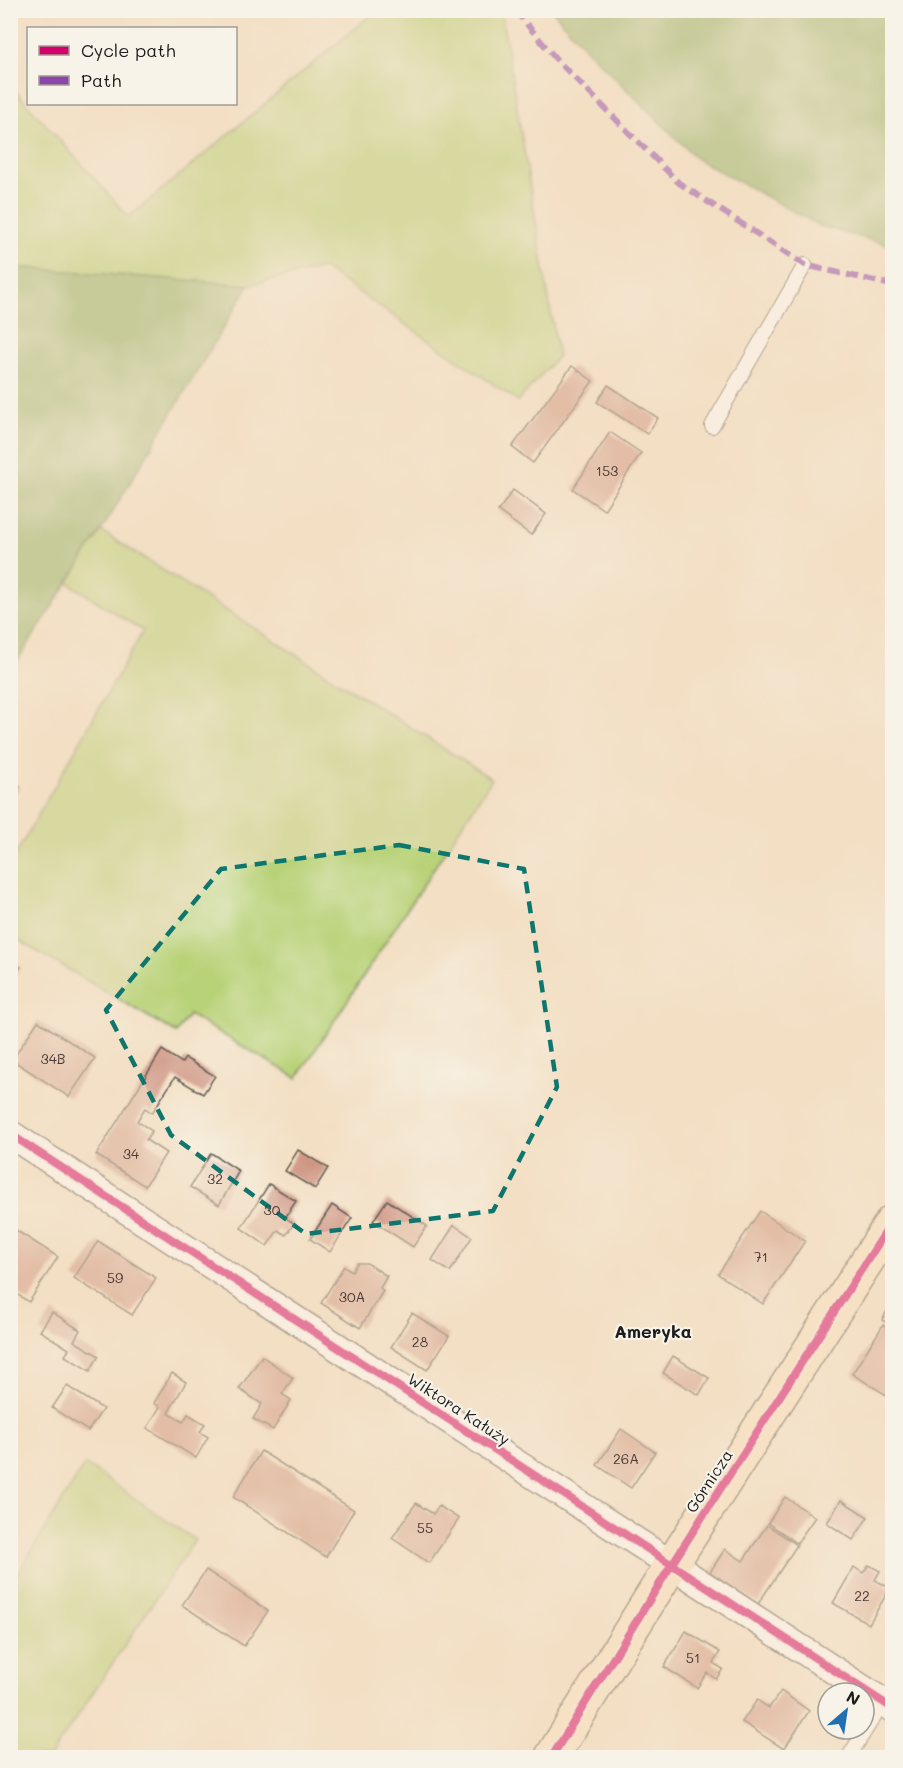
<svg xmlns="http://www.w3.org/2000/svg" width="903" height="1768" font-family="Mali,sans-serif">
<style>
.green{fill:#b8d277;stroke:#6a774a;stroke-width:1.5}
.forest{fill:#92b468;stroke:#576842;stroke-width:1.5}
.building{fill:#d09684}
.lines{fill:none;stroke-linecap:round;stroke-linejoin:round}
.lane-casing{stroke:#676056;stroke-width:16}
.street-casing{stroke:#676056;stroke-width:30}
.secondary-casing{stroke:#676056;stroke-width:36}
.lane{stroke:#fff;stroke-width:14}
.street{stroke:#fff;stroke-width:27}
.secondary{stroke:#fde5c5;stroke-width:33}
.quiet{stroke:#8e44ad;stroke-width:6;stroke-dasharray:12 6;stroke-linecap:butt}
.cycleway-casing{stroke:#f7f3e8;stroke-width:11}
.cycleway{stroke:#d6006c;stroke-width:8}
.marked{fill:none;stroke:#0f766e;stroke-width:4.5;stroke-dasharray:12 8;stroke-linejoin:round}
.labels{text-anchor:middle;stroke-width:4.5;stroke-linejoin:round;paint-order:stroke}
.number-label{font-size:14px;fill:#493a36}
.street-label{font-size:16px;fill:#1c1c1c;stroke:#f7f3e8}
.neighbourhood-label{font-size:18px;font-weight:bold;fill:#1c1c1c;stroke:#f7f3e8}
</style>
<rect width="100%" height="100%" fill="#f7f3e8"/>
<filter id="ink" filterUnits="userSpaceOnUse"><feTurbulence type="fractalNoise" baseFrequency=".0167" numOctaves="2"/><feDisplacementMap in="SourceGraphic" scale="12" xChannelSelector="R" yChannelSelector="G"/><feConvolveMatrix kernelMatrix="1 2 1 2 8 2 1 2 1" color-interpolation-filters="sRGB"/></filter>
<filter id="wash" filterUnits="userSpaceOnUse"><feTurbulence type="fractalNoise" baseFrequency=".008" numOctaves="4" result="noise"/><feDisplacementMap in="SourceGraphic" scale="24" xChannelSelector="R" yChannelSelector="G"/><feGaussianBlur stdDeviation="1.35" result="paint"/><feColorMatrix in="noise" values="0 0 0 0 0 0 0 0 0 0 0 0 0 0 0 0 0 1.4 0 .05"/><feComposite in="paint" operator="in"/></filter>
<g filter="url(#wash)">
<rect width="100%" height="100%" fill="#f3dfc3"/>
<g class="green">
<polygon points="376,11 501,11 558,356 518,401 323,268 249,285 11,267 10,85 129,217"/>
<polygon points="101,531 492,779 297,1078 189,1015 176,1033 11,936 11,863 143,631 67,582"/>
<polygon points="85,1464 195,1540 50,1757 11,1757 11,1584"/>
</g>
<g class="forest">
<polygon points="553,11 892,11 892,246 820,226 697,159 586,49"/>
<polygon points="11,267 249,285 101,531 11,671"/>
</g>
<g id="blocks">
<g class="building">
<polygon points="572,366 593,381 533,463 512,447"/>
<polygon points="608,385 658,418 647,434 597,402"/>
<polygon points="610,432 641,453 604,510 573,489"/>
<polygon points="513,490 546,514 531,535 498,511"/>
<polygon points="10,781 20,787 10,802"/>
<polygon points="10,961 21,967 10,984"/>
<polygon points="38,1021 95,1058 69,1097 12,1060"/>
<polygon points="162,1050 182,1063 185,1058 215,1076 203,1094 175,1077 152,1113 145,1108 137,1121 152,1131 146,1140 166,1153 145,1186 96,1155"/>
<polygon points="298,1150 328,1168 315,1189 285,1171"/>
<polygon points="211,1153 239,1171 219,1205 190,1187"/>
<polygon points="269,1184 296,1201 285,1218 294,1224 286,1235 278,1230 267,1246 241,1228"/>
<polygon points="387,1200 427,1226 413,1247 373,1221"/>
<polygon points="332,1205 352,1218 330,1252 310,1239"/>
<polygon points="760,1211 805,1241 763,1304 718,1274"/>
<polygon points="454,1225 472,1237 450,1272 432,1260"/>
<polygon points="14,1229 58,1257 29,1302 10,1290 10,1234"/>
<polygon points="98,1241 156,1278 132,1315 74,1278"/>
<polygon points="357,1263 367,1263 387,1276 380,1288 383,1291 360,1328 321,1303 344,1266 352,1271"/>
<polygon points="891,1304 892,1305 892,1326 882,1320"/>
<polygon points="52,1312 80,1330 74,1341 99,1356 90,1371 65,1356 69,1349 40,1331"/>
<polygon points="412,1313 449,1336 427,1370 391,1347"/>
<polygon points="883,1325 892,1331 892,1388 888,1396 852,1374"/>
<polygon points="262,1356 293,1378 282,1394 291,1400 273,1430 253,1419 262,1404 239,1389"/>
<polygon points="673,1356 709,1378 699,1395 663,1373"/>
<polygon points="172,1373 186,1382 168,1413 183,1422 188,1414 205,1424 200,1432 208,1437 196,1458 147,1428 160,1407 154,1403"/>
<polygon points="67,1386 103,1409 88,1431 52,1408"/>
<polygon points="621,1429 655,1452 631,1488 597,1465"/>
<polygon points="261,1451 354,1510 326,1557 233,1497"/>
<polygon points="785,1497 815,1517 797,1543 768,1523"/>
<polygon points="841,1500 868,1517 853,1540 827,1523"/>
<polygon points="416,1503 433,1514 439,1506 459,1519 429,1563 392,1538"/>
<polygon points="767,1525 797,1545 758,1604 710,1572 725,1549 743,1561"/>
<polygon points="869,1565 880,1571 875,1580 890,1588 869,1624 833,1603 854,1567 863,1573"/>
<polygon points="206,1570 268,1611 244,1646 182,1605"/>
<polygon points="686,1631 720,1652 713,1663 723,1669 716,1679 707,1673 697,1688 664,1667"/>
<polygon points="781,1691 809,1711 784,1749 742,1722 757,1700 769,1708"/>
</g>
</g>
</g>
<g filter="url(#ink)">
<use href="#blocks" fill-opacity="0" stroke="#676056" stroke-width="1.5"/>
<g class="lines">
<g class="lane-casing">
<g id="lane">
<polyline points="712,426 805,265"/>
<polyline points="848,1758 883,1702"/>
</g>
</g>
<g class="street-casing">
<polyline id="street" points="10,1134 892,1708"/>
</g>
<g class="secondary-casing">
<polyline id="secondary" points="551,1758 672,1564 892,1222"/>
</g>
<use href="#lane" class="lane"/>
<use href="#street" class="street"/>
<use href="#secondary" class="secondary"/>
<polyline class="quiet" points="515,10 556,59 679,183 805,265 892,285"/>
<g class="cycleway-casing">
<g id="cycleway">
<polyline points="10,1134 892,1708"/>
<polyline points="551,1758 672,1564 892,1222"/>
</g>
</g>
<use href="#cycleway" class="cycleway"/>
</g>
</g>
<path d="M0 0H903V1768H0ZM399,845L524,869L557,1087L493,1211L306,1234L171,1135L106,1010L221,869Z" fill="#f3dfc3" fill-opacity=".55" fill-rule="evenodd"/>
<path class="marked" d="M399,845L524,869L557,1087L493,1211L306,1234L171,1135L106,1010L221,869Z"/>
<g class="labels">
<g class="number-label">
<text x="607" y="476">153</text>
<text x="53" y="1064">34B</text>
<text x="131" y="1159">34</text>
<text x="215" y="1184">32</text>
<text x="272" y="1215">30</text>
<text x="761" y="1262">71</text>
<text x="115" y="1283">59</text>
<text x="352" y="1302">30A</text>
<text x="420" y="1347">28</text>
<text x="626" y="1464">26A</text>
<text x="425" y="1533">55</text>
<text x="862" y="1601">22</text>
<text x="693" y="1663">51</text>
</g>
<g class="street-label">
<text transform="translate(459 1409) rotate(33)" y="6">Wiktora Kałuży</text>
<text transform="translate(709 1481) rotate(-57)" y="6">Górnicza</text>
</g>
<g class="neighbourhood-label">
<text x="653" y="1338">Ameryka</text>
</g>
</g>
<rect width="903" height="1768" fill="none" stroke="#f7f3e8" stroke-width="36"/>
<rect x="27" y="27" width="210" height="78" fill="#f7f3e8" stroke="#9f9d96" stroke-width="1.5"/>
<rect x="39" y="46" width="30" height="9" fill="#d6006c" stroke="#9f9d96" stroke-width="1.5"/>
<text x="81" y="57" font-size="18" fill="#1c1c1c">Cycle path</text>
<rect x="39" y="76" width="30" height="9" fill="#8e44ad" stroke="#9f9d96" stroke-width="1.5"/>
<text x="81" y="87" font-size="18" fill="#1c1c1c">Path</text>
<g transform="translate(846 1711) rotate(29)"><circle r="28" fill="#f7f3e8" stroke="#9f9d96" stroke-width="1.5"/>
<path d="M0-4.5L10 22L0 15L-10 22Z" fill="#1f6fb2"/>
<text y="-9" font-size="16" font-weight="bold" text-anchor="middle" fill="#1c1c1c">N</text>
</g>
</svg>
